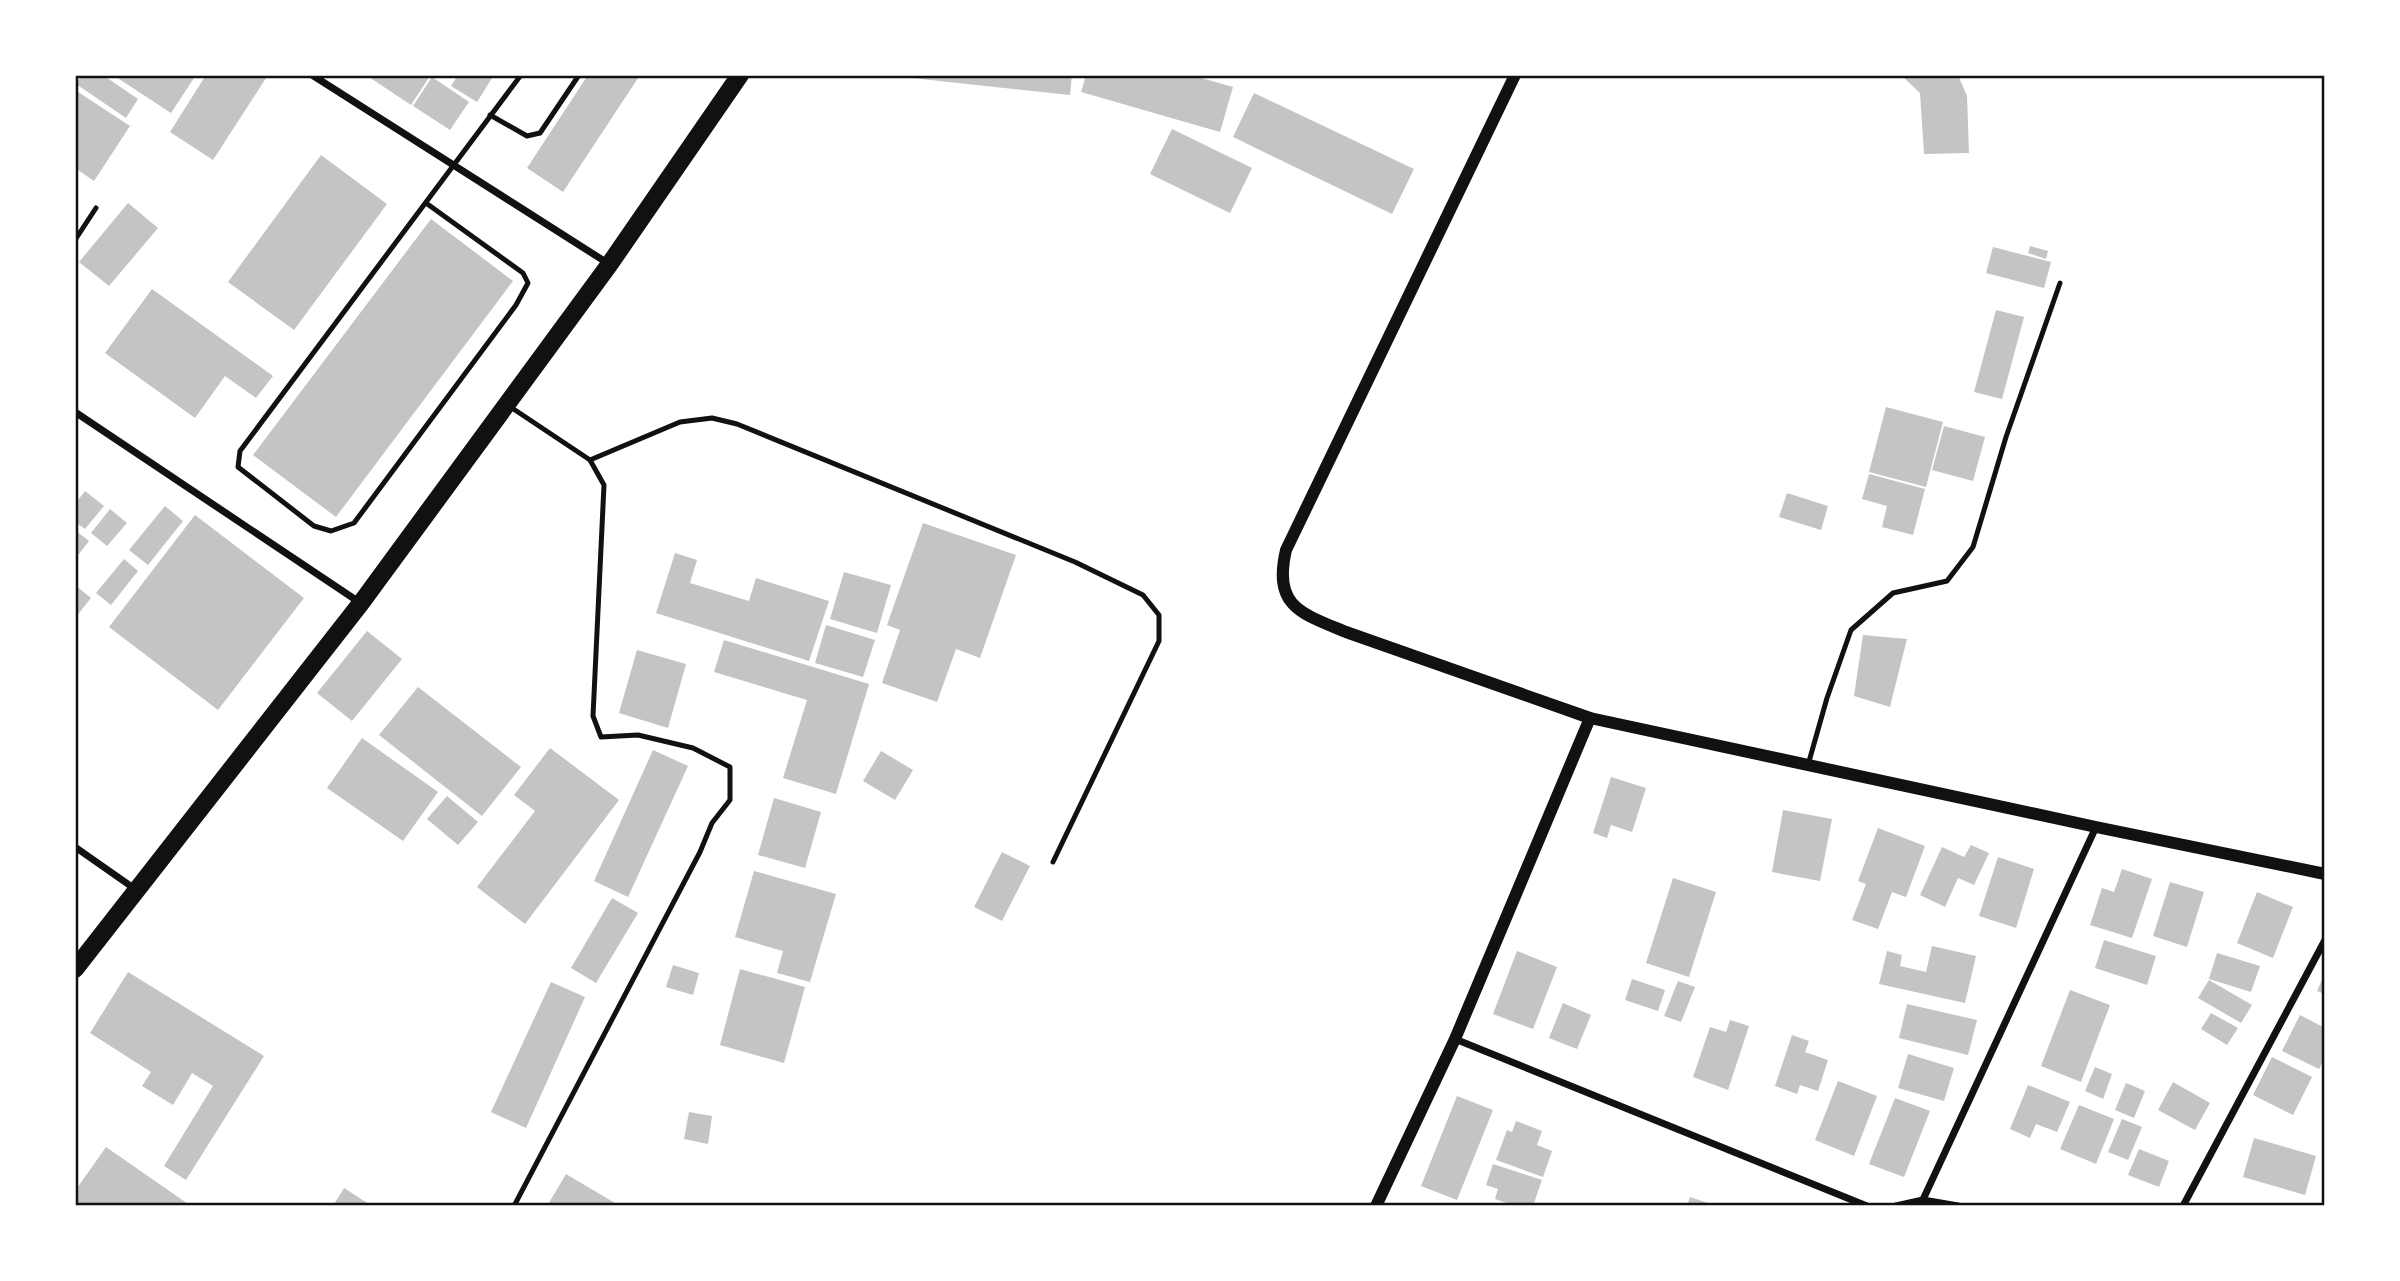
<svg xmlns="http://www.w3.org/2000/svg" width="2400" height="1281" font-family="Jost,sans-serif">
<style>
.building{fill:#c4c4c4}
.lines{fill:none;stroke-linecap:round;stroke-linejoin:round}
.service{stroke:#111;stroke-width:5}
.minor{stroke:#111;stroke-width:7}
.tertiary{stroke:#111;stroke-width:12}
.primary{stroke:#111;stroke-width:18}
.neatline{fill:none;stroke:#111;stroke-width:2.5}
</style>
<rect width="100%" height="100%" fill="#fff"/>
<g class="building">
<polygon points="82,75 103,75 138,99 126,118 76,84"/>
<polygon points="113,75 196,75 171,113"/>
<polygon points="206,75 268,75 213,160 170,132"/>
<polygon points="366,75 429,75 430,76 411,105"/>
<polygon points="458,75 494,75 477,102 451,86"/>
<polygon points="588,75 640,75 563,192 527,168"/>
<polygon points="903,75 1072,75 1070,95 903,77"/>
<polygon points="1086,75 1191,75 1233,87 1220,132 1081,92"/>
<polygon points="1901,75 1958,75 1967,96 1969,153 1924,154 1920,93"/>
<polygon points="432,77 469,102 450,130 413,106"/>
<polygon points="75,90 130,126 94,181 75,168"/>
<polygon points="1254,93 1414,169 1392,214 1233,137"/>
<polygon points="1172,129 1252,168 1230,213 1150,174"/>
<polygon points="321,155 387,204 294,330 228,282"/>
<polygon points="128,203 158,228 109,286 79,262"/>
<polygon points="431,219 513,281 336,517 253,455"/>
<polygon points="2030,246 2048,251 2046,259 2028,253"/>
<polygon points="1993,247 2051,262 2044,288 1986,273"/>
<polygon points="152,289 273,376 256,398 225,376 195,418 105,353"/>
<polygon points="1996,310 2024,317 2002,399 1974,392"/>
<polygon points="1886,407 1943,422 1926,487 1869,472"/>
<polygon points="1944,426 1985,437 1973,481 1932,470"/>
<polygon points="1869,474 1925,489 1913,535 1882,527 1887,506 1862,499"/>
<polygon points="85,491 104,506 85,529 75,522 75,504"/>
<polygon points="1787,493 1828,506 1821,530 1779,517"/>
<polygon points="165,506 183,521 148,565 129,550"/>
<polygon points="110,509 127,523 107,546 91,533"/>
<polygon points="195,515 304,598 218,710 109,627"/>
<polygon points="923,523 1016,555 980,658 956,649 937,702 882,683 900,630 887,625"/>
<polygon points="75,530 89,541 75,559"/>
<polygon points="675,553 697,560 690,583 749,601 756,578 829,601 809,661 656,613"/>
<polygon points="124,559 138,571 111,605 96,593"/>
<polygon points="844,572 891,585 877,633 830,619"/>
<polygon points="75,585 91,598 75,618"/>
<polygon points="826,625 875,640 863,677 815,663"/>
<polygon points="367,631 402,659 352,721 317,693"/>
<polygon points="1863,635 1907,639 1890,707 1854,696"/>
<polygon points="724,640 869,684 836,794 783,778 807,700 714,672"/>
<polygon points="637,650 686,664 668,728 619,713"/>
<polygon points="418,687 521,767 482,816 379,735"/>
<polygon points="362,738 438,792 403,841 327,788"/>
<polygon points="550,748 619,800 525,924 477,887 535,811 514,795"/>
<polygon points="653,750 688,766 628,897 594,881"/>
<polygon points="881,751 913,770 895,800 863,781"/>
<polygon points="1611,777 1646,788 1632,832 1611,825 1607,838 1593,833"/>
<polygon points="447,796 478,822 458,845 427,819"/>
<polygon points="774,798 821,812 805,868 758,855"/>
<polygon points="1783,810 1832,819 1820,881 1772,872"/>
<polygon points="1878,828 1925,846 1906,897 1892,892 1878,929 1852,920 1866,884 1858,881"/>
<polygon points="1971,845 1989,853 1974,885 1958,878 1945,907 1920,895 1942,847 1964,857"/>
<polygon points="1002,852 1030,866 1002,921 974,907"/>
<polygon points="1998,857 2034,869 2016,928 1979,916"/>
<polygon points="2122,869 2152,879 2132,938 2090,925 2102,888 2114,892"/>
<polygon points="754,871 836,894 810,982 777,973 783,951 735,937"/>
<polygon points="1673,878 1716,892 1689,977 1646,963"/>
<polygon points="2170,882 2204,892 2187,947 2153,936"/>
<polygon points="2257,892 2293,907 2273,958 2237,943"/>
<polygon points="612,898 638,913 596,983 571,968"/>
<polygon points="2104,940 2156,956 2147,985 2095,968"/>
<polygon points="1932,946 1976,956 1965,1003 1879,984 1887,951 1902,955 1900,966 1926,972"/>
<polygon points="1517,951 1557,967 1533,1029 1493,1014"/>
<polygon points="2217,953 2260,966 2251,992 2209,979"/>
<polygon points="673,965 699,973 693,995 666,987"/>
<polygon points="740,969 805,987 784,1063 720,1045"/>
<polygon points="128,972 264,1056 186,1180 164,1166 213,1086 192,1073 173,1105 142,1086 151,1072 90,1033"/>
<polygon points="2325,973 2325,994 2317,991"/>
<polygon points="1632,979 1665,990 1658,1011 1625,1000"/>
<polygon points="2209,980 2252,1005 2241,1023 2198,998"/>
<polygon points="1678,981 1695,987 1681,1022 1664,1016"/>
<polygon points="551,982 585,997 526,1128 491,1112"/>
<polygon points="2070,990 2110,1005 2081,1082 2041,1066"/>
<polygon points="1563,1003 1591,1015 1577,1049 1549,1038"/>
<polygon points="1907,1004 1977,1020 1968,1055 1899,1038"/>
<polygon points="2211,1013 2238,1028 2227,1045 2201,1029"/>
<polygon points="2300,1015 2325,1028 2325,1057 2319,1069 2282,1051"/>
<polygon points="1730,1020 1749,1026 1728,1090 1693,1077 1710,1027 1726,1032"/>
<polygon points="1792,1035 1809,1041 1805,1052 1828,1060 1818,1091 1800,1085 1797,1094 1775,1086"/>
<polygon points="1908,1054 1954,1068 1944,1101 1898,1088"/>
<polygon points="2272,1057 2312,1077 2293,1115 2253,1095"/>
<polygon points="2095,1067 2112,1074 2103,1099 2085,1091"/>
<polygon points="1838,1081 1877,1096 1854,1156 1815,1140"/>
<polygon points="2173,1082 2210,1103 2195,1130 2158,1110"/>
<polygon points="2126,1083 2145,1091 2134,1118 2115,1110"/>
<polygon points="2028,1085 2070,1102 2057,1132 2036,1124 2030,1138 2010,1129"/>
<polygon points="1457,1096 1493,1110 1457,1200 1421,1186"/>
<polygon points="1895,1098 1930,1111 1904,1177 1869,1164"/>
<polygon points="2079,1105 2114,1119 2096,1164 2060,1149"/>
<polygon points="689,1112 712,1116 708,1144 684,1139"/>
<polygon points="2122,1119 2142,1127 2128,1160 2108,1152"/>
<polygon points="1516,1121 1542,1131 1537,1145 1552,1151 1543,1177 1496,1160 1507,1130 1512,1132"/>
<polygon points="2254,1138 2316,1156 2305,1195 2243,1177"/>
<polygon points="106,1147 191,1206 75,1206 75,1191"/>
<polygon points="2139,1149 2169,1161 2159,1187 2128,1175"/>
<polygon points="1493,1164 1542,1180 1533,1206 1516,1206 1495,1199 1498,1189 1486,1185"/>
<polygon points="566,1174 620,1206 547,1206"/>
<polygon points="344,1188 372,1206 333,1206"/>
<polygon points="1690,1197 1714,1205 1714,1206 1687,1206"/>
</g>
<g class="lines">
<g class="service">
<polyline points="490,115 527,136 540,133 579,75"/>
<polyline points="426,203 523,273 528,283 516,305 354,523 331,531 314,526 238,467 240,451 521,75"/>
<polyline points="75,240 96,208"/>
<polyline points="509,406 590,460 604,485 593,716 601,737 638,735 693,748 730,767 730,800 712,823 700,852 514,1206"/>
<polyline points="590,460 680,422 712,418 737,424 1075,562 1143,595 1159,615 1159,641 1053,862"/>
<polyline points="1808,765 1827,698 1851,630 1893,593 1947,581 1973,547 2006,437 2060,283"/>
</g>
<g class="minor">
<polyline points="312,75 609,264"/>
<polyline points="75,412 359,602"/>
<polyline points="75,847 135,889"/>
<polyline points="1455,1039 1867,1206"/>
<polyline points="1896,1206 1923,1200 1958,1206"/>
<polyline points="1920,1206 2096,827"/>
<polyline points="2183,1206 2325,940"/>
</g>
<g class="tertiary">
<path d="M1515,75L1286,550C1273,606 1300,613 1346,632L1590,718L2096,827L2325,874"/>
<polyline points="1376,1206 1455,1039 1590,718"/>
</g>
<polyline class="primary" points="75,969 361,603 609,265 740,75"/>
</g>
<rect width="2400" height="1281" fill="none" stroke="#ffffff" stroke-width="154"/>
<rect x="77" y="77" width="2246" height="1127" class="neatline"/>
</svg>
